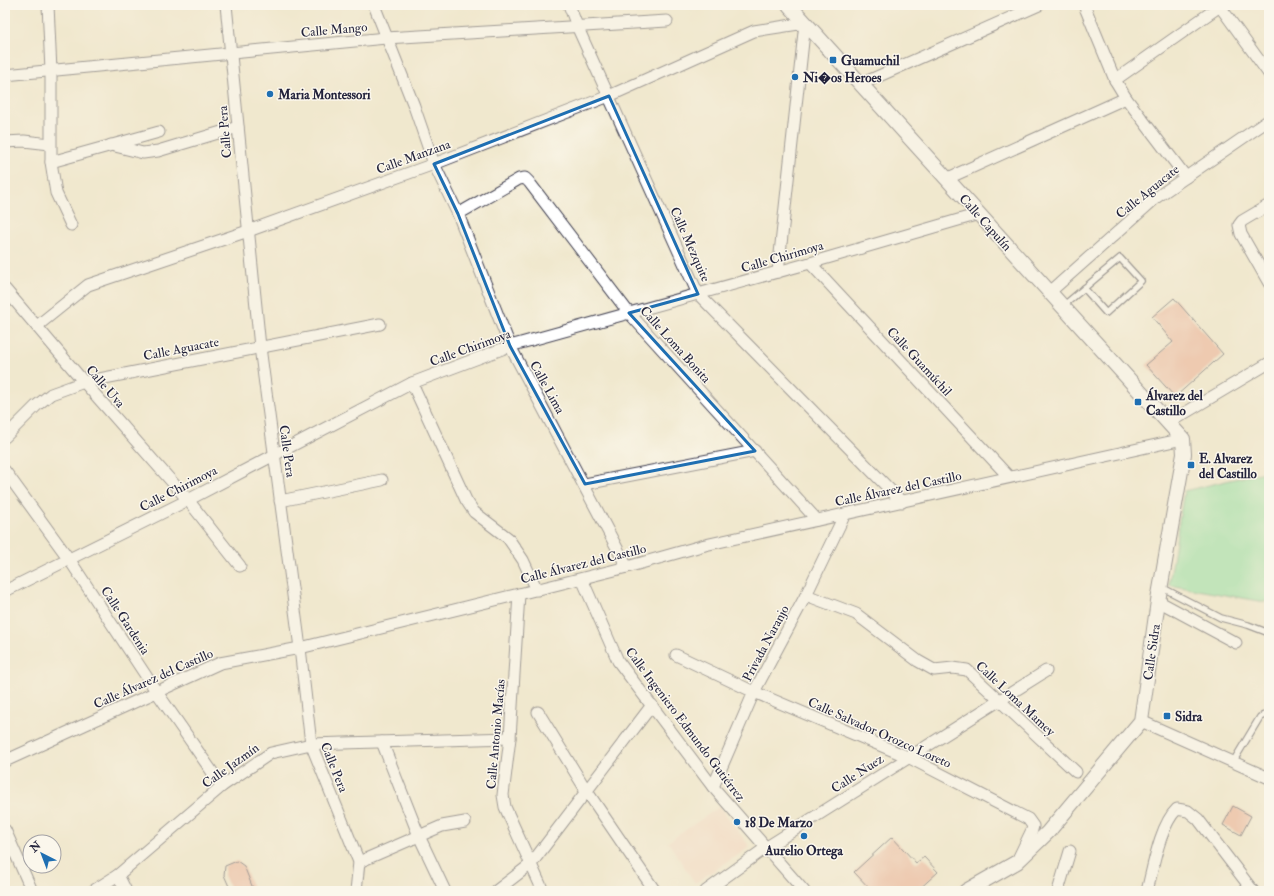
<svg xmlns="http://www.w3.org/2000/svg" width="1274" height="896" font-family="'IM FELL Double Pica',serif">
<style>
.built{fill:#f4d3c0}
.green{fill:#8be1a3;stroke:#56826f}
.building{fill:#eaa68d}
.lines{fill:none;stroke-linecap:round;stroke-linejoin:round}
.service-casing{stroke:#414051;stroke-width:8}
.minor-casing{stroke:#414051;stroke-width:13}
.tertiary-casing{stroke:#414051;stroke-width:16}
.service{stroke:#fff;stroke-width:5.5}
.minor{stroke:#fff;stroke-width:11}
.tertiary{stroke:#fff;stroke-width:14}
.marked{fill:none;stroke:#1f6fb2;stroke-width:3;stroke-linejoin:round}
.poi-dot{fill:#1f6fb2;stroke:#fbf7ec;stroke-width:1.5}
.labels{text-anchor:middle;stroke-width:3;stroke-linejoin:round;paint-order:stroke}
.street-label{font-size:13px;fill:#22223b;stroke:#fbf7ec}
.poi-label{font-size:13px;font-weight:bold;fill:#22223b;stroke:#fbf7ec;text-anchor:start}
</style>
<rect width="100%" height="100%" fill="#fbf7ec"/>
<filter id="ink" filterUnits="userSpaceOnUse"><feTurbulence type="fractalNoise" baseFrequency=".025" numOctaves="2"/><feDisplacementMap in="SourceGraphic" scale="8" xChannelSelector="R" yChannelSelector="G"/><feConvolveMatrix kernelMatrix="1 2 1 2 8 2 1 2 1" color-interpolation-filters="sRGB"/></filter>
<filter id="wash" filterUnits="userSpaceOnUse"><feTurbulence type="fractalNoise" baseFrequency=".012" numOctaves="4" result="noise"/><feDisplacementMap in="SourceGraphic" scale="16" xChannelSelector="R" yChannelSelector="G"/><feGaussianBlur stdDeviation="0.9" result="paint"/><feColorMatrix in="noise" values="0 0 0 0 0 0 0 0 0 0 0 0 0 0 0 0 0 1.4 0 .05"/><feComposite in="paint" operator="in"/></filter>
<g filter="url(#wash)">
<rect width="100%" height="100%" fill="#f0e8ce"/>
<polygon class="built" points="719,807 750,847 695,883 668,842"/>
<polygon class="green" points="1264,472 1269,478 1269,600 1265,602 1169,585 1184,491"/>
<g id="blocks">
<g class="building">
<polygon points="1174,298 1223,354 1175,397 1146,365 1173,342 1152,317"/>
<polygon points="1233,806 1251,816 1241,835 1223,825"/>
<polygon points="892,837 916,863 924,857 938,872 917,891 872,891 854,872"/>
<polygon points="237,861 244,866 254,891 231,891 224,875 225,866"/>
</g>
</g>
</g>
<g filter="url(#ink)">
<use href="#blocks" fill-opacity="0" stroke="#414051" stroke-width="1"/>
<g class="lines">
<g class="service-casing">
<g id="service">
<polyline points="1063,306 1120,258 1141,281 1106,313 1084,288"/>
<polyline points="1161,587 1221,618 1248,625 1269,633"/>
<polyline points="1233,762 1260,717 1269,713"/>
</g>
</g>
<g class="minor-casing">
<g id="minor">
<polyline points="48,5 51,71 51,162 56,193 71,225"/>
<polyline points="226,5 260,347 300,648 311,744 359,862 356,891"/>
<polyline points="374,5 414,106 434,164 458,214 510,346 627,567"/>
<polyline points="569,5 577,26 698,294 902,502"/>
<polyline points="1084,5 1115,80 1126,98 1186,177"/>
<polyline points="1219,5 1269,74"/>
<polyline points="5,75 386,38 667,21"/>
<polyline points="1115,80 1220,6"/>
<polyline points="861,84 1039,5"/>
<polyline points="5,142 24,141 50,144"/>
<polyline points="111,145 143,153 158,151 238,127"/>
<polyline points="51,162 159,132"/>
<polyline points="946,179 1126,98"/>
<polyline points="1269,205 1242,221 1239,225 1241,234 1269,283"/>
<polyline points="458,214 519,179 525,178 529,182 629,313 817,520"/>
<polyline points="810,263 1009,477"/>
<polyline points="5,289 84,382 188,500 240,566"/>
<polyline points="1050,292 1157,197 1269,120"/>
<polyline points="37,326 88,285 248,231 434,164 609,96 754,31 805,23 778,272"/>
<polyline points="412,383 466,500 474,512 508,538 523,560 537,590"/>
<polyline points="1168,423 1269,363"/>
<polyline points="5,437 36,406 51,394 84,382 380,324"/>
<polyline points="5,471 69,559 156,691 222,786"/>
<polyline points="585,484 755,451"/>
<polyline points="280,501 382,480"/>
<polyline points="582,579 618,661 713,787 804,891"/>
<polyline points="5,591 188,500 412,383 510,346 810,263 979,214"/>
<polyline points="519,594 510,738 503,795 505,807 543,891"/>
<polyline points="806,595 856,614 918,661 934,670 953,668 967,670 1076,772"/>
<polyline points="1158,601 1236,643"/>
<polyline points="676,655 754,692 908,757 1028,819 1033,826 1032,830 1019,857"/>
<polyline points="538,712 586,790 655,891"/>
<polyline points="1141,721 1269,778"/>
<polyline points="382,742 419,836 445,891"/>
<polyline points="5,761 220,663 300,648 519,594 627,567 705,545 1183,439"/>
<polyline points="713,787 754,692 806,595 845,514"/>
<polyline points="5,830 32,891"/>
<polyline points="359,862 442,826 465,822"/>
<polyline points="118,875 126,891"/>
<polyline points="93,891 118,875 222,786 271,753 311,744 510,738"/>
<polyline points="496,891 531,864 652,705"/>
<polyline points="706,891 767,847 1046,671"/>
<polyline points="1058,891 1070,851"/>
<path d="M1147,891C1153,868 1160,825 1177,809L1188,811L1198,819L1253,891"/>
</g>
</g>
<g class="tertiary-casing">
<polyline id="tertiary" points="789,5 1183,439 1184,454 1158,601 1141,721 1048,832 1017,862 966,891"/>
</g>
<use href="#service" class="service"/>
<use href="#minor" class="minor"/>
<use href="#tertiary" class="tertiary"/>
</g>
</g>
<path d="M0 0H1274V896H0ZM609,96L698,294L629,313L755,451L585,484L510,346L458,214L434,164Z" fill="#f0e8ce" fill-opacity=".55" fill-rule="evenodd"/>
<path class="marked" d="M609,96L698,294L629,313L755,451L585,484L510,346L458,214L434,164Z"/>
<g class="poi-dot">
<rect x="829" y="56" width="8" height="8" rx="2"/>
<circle cx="795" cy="77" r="4"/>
<circle cx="270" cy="94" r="4"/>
<rect x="1134" y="398" width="8" height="8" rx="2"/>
<rect x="1187" y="461" width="8" height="8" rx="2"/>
<rect x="1163" y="712" width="8" height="8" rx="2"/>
<circle cx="737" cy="822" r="4"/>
<circle cx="804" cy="836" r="4"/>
</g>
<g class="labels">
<g class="street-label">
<text transform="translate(334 29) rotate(-5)" y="5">Calle Mango</text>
<text transform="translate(224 132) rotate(-95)" y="5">Calle Pera</text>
<text transform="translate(413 156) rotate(-20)" y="5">Calle Manzana</text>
<text transform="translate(1147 191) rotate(-39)" y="5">Calle Aguacate</text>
<text transform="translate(986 222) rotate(48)" y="5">Calle Capulín</text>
<text transform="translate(691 244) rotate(66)" y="5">Calle Mezquite</text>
<text transform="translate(782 256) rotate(-16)" y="5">Calle Chirimoya</text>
<text transform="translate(676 344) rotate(48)" y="5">Calle Loma Bonita</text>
<text transform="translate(470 347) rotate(-20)" y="5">Calle Chirimoya</text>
<text transform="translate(181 348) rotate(-11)" y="5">Calle Aguacate</text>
<text transform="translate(920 361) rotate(47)" y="5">Calle Guamúchil</text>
<text transform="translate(106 386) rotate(49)" y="5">Calle Uva</text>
<text transform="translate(548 387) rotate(61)" y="5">Calle Lima</text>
<text transform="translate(288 451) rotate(82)" y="5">Calle Pera</text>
<text transform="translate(178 488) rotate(-27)" y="5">Calle Chirimoya</text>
<text transform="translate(898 488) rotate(-12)" y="5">Calle Álvarez del Castillo</text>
<text transform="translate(583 563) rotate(-14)" y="5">Calle Álvarez del Castillo</text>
<text transform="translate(126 620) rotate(57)" y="5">Calle Gardenia</text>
<text transform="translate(765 643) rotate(-62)" y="5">Privada Naranjo</text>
<text transform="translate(1151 652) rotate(-82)" y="5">Calle Sidra</text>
<text transform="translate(153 678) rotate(-24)" y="5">Calle Álvarez del Castillo</text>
<text transform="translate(1016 698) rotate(43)" y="5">Calle Loma Mamey</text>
<text transform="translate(686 724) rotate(53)" y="5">Calle Ingeniero Edmundo Gutiérrez</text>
<text transform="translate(880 732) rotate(24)" y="5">Calle Salvador Orozco Loreto</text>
<text transform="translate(495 734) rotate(-85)" y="5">Calle Antonio Macías</text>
<text transform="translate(230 765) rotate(-36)" y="5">Calle Jazmín</text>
<text transform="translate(335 767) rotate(68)" y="5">Calle Pera</text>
<text transform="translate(857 773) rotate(-33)" y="5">Calle Nuez</text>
</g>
<g class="poi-label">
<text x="841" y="65">Guamuchil</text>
<text x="803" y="82">Ni�os Heroes</text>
<text x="278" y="99">Maria Montessori</text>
<text x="1146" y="400">Álvarez del<tspan x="1146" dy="15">Castillo</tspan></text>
<text x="1199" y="463">E. Alvarez<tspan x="1199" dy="15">del Castillo</tspan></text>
<text x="1175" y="721">Sidra</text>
<text x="745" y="827">18 De Marzo</text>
<text x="804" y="855" text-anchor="middle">Aurelio Ortega</text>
</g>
</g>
<rect width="1274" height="896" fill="none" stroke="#fbf7ec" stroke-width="20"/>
<g transform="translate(42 854) rotate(318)"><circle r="19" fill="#fbf7ec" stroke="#a4a2a5"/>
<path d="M0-3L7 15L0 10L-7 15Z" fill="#1f6fb2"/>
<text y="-6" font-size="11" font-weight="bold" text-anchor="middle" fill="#22223b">N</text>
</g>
</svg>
